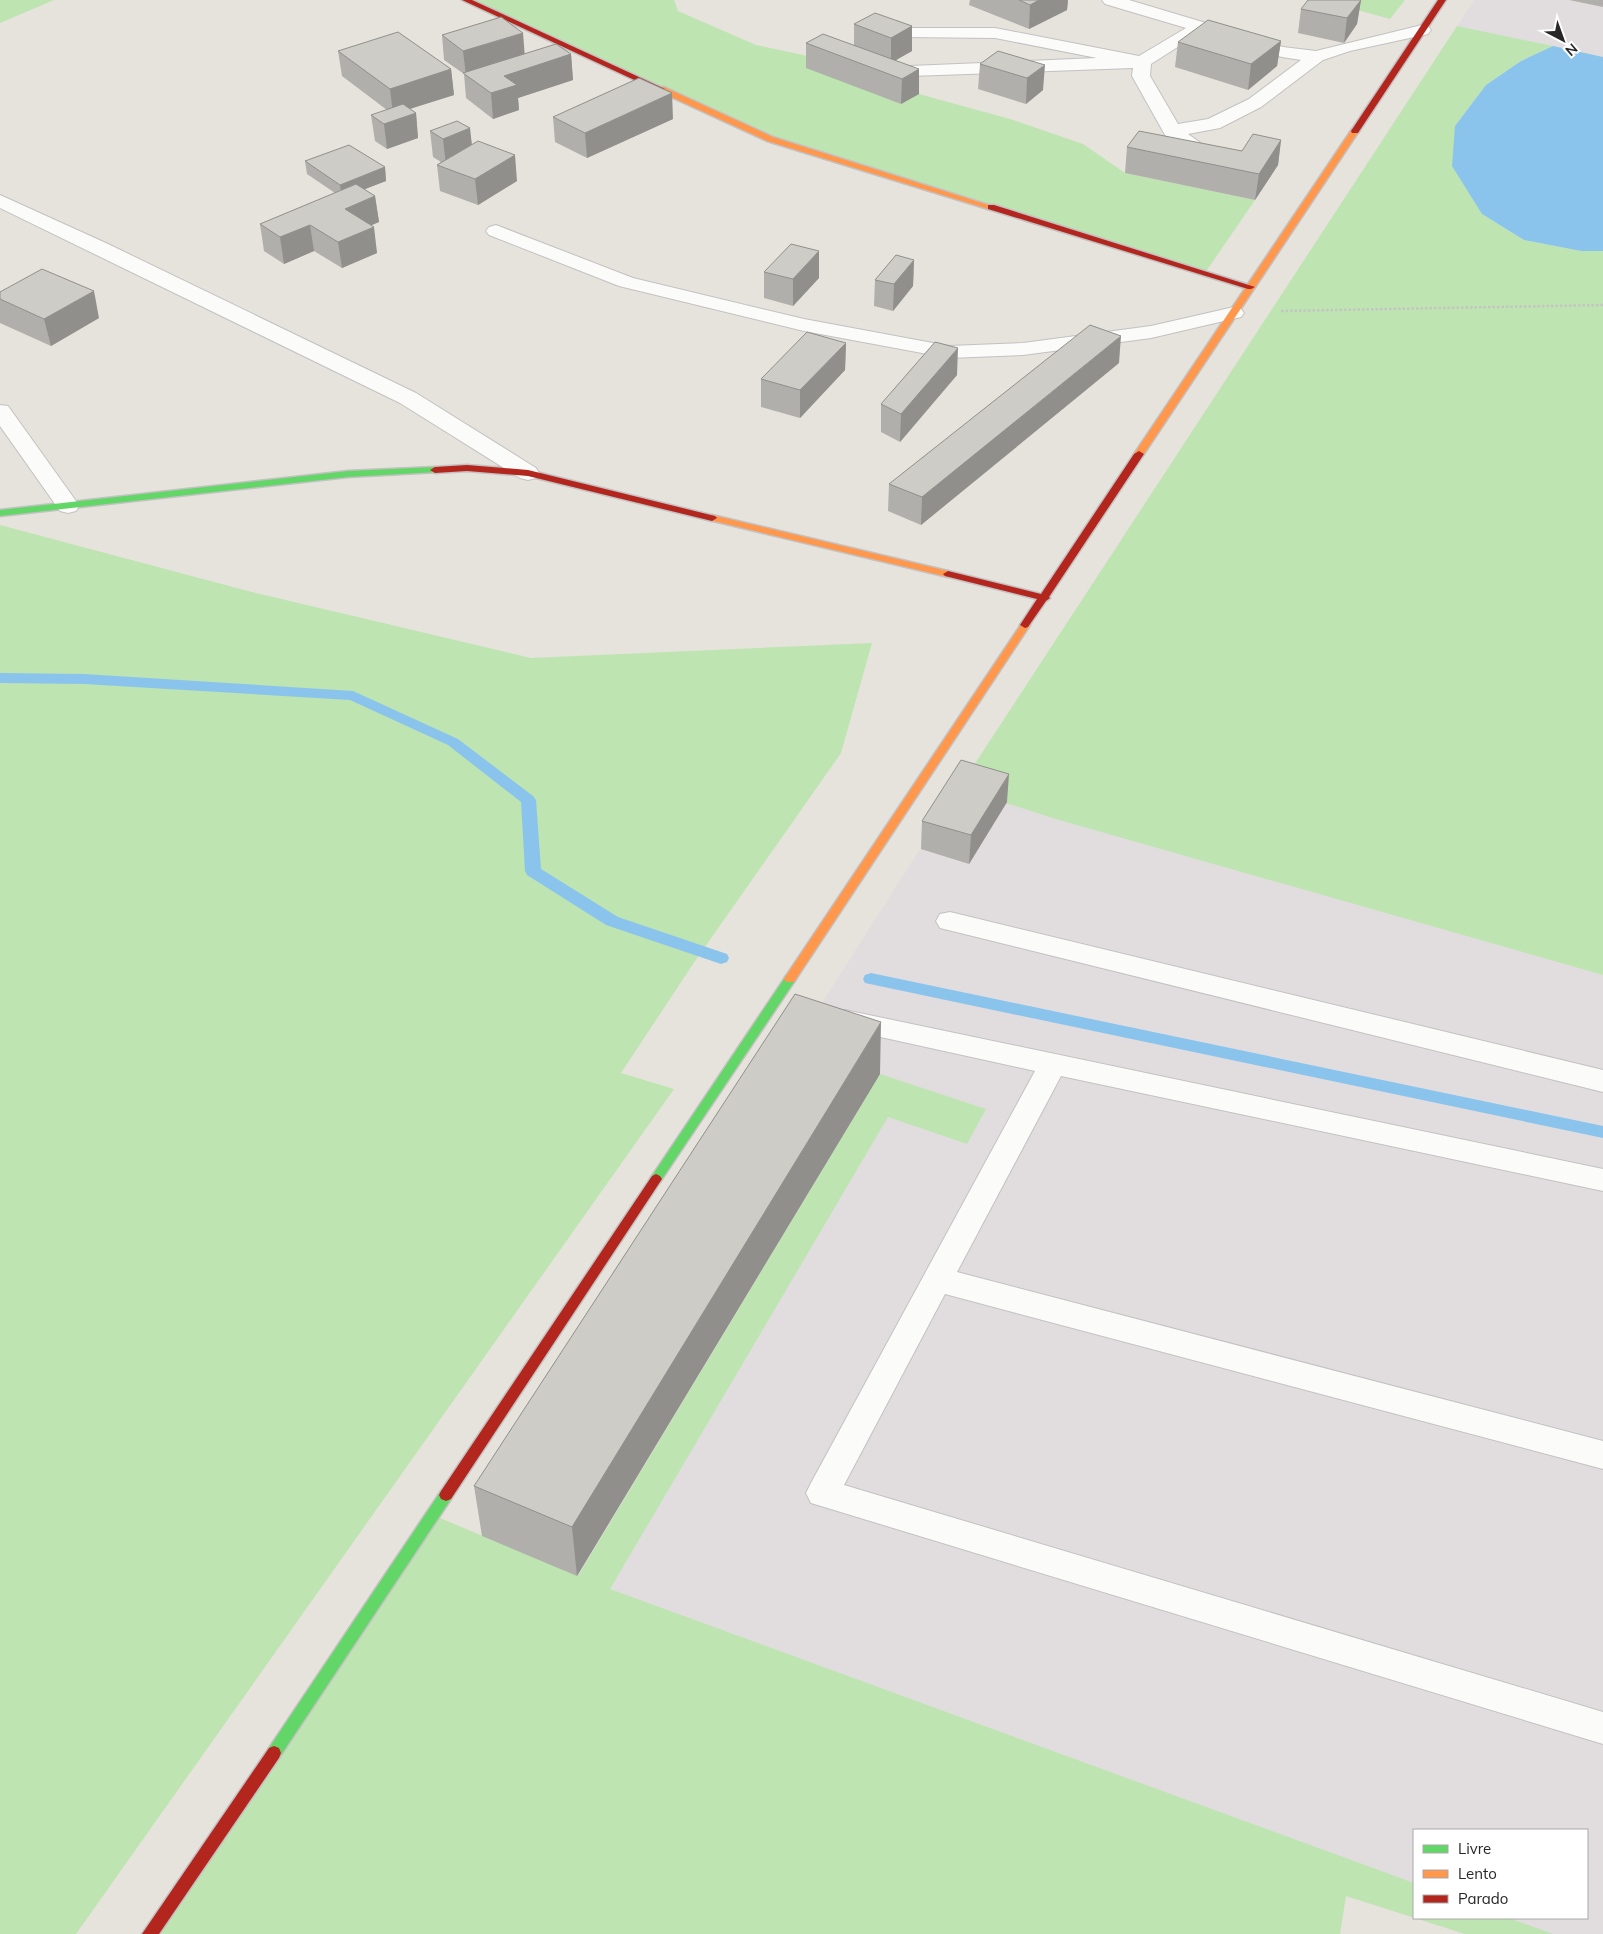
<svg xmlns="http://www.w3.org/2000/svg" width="1603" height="1934" font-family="Mulish,sans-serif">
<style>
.industrial{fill:#e1dddf;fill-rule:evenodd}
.green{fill:#bee4b2}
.water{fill:#8ac4ed}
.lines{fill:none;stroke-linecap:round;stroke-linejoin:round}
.stream{fill:#8ac4ed;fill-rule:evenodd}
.lane-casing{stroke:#c3c1c2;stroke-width:2}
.street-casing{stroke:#c3c1c2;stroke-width:2}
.fast-casing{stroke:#c3c1c2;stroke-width:3}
.slow-casing{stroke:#c3c1c2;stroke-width:3}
.jam-casing{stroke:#c3c1c2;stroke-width:3}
.path{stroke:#c4c4c3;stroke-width:2.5;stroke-dasharray:2.5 2;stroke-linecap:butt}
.lane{fill:#fbfbfa;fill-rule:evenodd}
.street{fill:#fbfbfa;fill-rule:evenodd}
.fast{fill:#63d668;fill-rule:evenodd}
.slow{fill:#ff974d;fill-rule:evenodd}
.jam{fill:#b3261e;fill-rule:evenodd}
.wall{fill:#b1afab}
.shaded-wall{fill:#908f8b}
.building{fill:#ceccc7;stroke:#908f8b}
</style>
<rect width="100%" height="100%" fill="#e6e3dc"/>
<g class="industrial">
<polygon points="1474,0 1603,0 1603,57 1457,26"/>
<path d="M959,788L1059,820L1603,975V1934H1465L1267,1871L482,1536ZM1414,1830H1587V1918H1414Z"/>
</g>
<g class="green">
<polygon points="0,0 54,0 0,23"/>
<polygon points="466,0 674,0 678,11 756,45 822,59 901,104 919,94 1010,119 1083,144 1125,173 1255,200 1205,273 770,139"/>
<polygon points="1321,0 1405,0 1390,19"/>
<polygon points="1457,26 1553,46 1521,61 1486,85 1455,126 1482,214 1524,240 1581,251 1603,251 1603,975 1059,820 959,788"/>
<polygon points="0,525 248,591 531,658 872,643 841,753 693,964 621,1073 674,1089 76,1934 0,1934"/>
<polygon points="880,1074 986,1109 967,1144 888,1117 610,1589 1414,1883 1414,1918 1509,1918 1553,1934 1465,1934 1346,1896 1340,1934 150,1934 433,1515 578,1576"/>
</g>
<polygon class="water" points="1553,46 1603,57 1603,251 1581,251 1524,240 1482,214 1452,166 1455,126 1486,85 1521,61"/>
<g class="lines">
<g class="stream">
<polygon points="0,673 84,674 353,691 458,739 533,796 536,800 541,869 618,917 727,954 729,958 727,962 721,964 606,925 527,875 525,871 521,802 448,745 350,700 84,684 0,683"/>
<polygon points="871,973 1603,1126 1603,1138 865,983 863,979 865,975"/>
</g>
<g class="lane-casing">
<g id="lane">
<polygon points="950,912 1603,1070 1603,1092 940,928 936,921 940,914"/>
<polygon points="845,1010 1603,1169 1603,1191 1061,1076 957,1272 1603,1441 1603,1469 945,1294 844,1485 1603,1712 1603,1744 811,1503 806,1493 811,1483 1035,1071 835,1027 831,1020 835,1013"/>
</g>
</g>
<g class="street-casing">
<g id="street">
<polygon points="1102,0 1129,0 1206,23 1209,27 1151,64 1150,76 1178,124 1208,119 1249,99 1301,60 1282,57 1237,45 1234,41 1237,37 1243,36 1283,47 1316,51 1422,25 1428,26 1431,30 1428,34 1350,51 1323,60 1261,107 1220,128 1188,134 1220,157 1222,161 1220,165 1206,165 1165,135 1132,76 1133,68 910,76 904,75 901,71 904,67 910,66 1097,58 995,38 903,37 900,33 903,29 909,28 995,28 1139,56 1186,28 1105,4"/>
<polygon points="0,195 108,244 416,393 536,468 539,473 536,478 528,480 520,478 400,403 0,208"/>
<polygon points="496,225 633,278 804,319 949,346 1023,343 1151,326 1234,307 1241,309 1244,313 1241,317 1151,338 1023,355 949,358 804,331 619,286 489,235 486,231 489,227"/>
<polygon points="0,405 8,406 76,501 79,506 76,511 68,513 60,511 0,426"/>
</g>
</g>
<g class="fast-casing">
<g id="fast">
<polygon points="435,467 440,470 438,472 348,477 0,516 0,510 348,471"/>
<polygon points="790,975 796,979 794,982 660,1182 652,1182 650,1179 652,1176 786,976"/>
<polygon points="446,1489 451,1491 453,1495 451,1499 279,1758 274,1760 269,1758 267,1753 269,1748 441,1491"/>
</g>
</g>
<g class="slow-casing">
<g id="slow">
<polygon points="658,87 664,87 773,137 995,207 988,209 767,141 658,91"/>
<polygon points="1352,129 1359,131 1144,454 1142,456 1136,456 1134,454"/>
<polygon points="712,515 948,571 953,574 948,577 709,520 707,518"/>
<polygon points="1025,622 1030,625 794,982 786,982 784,979 786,976 1022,623"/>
</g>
</g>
<g class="jam-casing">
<g id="jam">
<polygon points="462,0 472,0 665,89 658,91"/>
<polygon points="1438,0 1446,0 1358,133 1352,133 1351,131"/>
<polygon points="988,205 994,205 1255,287 1251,289 1248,289 988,209"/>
<polygon points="1139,451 1144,454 1049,597 1050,598 1046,601 1028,627 1025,628 1020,625 1037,599 945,576 943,574 948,571 1041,594 1134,454"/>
<polygon points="467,465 528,470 715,516 717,518 712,521 528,476 467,471 435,473 430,470 435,467"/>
<polygon points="656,1174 660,1176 662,1179 660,1182 451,1499 446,1501 441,1499 439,1495 441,1491 652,1176"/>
<polygon points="274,1746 279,1748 281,1753 279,1758 159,1934 142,1934 269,1748"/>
</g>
</g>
<polyline class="path" points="1281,311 1603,305"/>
<use href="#lane" class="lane"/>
<use href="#street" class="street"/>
<use href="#fast" class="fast"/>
<use href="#slow" class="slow"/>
<use href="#jam" class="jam"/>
</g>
<g class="wall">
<polygon points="970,0 1068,0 1067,10 1029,29 969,5"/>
<polygon points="1361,0 1357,24 1344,43 1298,33 1301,9"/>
<polygon points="1569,0 1603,0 1603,7"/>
<polygon points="854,24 912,26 912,51 895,60 919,94 901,104 806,68 806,43 854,45"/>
<polygon points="442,35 524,54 571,54 573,80 518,98 519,110 493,119 466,98 464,74 444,60"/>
<polygon points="1281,41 1277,66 1248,90 1175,67 1178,42"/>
<polygon points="338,51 451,69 454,95 410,109 416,113 418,138 387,149 375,141 371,115 387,110 342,76"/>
<polygon points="998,51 1043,90 1026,104 978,89 980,64"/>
<polygon points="553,117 673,119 587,158 555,142"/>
<polygon points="430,131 472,145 517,181 478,205 440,191 437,165 441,162 433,157"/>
<polygon points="1281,140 1278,165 1255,200 1125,173 1127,147 1242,151"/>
<polygon points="305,161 385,167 386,181 364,189 375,196 379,222 371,225 377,253 342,268 314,251 284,264 264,251 260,224 335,193 307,174"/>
<polygon points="819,251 819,278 793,306 764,298 764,272"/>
<polygon points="914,260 913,286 893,311 874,306 875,280"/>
<polygon points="0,292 99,318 51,346 0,323"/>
<polygon points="846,343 845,370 800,418 761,407 761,379"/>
<polygon points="1119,363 921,525 888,511 889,484"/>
<polygon points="957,375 900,442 881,432 881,404"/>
<polygon points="1007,802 969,864 921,849 922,821"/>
<polygon points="880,1074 577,1576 482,1536 474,1486"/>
</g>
<g class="shaded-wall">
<polygon points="1039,0 1068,0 1067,10 1029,29 1030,5"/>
<polygon points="1361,0 1357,24 1344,43 1347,18"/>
<polygon points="912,26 912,51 891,63 891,38"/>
<polygon points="523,33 525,58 466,75 463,51"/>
<polygon points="1281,41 1277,66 1248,90 1251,64"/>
<polygon points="571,54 573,80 518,98 519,110 493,119 491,93 504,76"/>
<polygon points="1045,65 1043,90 1026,104 1027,78"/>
<polygon points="451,69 454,95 393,114 390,89"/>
<polygon points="919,69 919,94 901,104 902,79"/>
<polygon points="672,93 673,119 587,158 585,133"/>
<polygon points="416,113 418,138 387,149 384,124"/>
<polygon points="470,128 473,154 446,165 443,139"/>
<polygon points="1281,140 1278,165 1255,200 1259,174"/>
<polygon points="515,155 517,181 478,205 475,179"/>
<polygon points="385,167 386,181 342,198 340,185"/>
<polygon points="375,196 379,222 349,235 345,209"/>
<polygon points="310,225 314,251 284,264 280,237"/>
<polygon points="374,227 377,253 342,268 338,242"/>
<polygon points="819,251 819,278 793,306 793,279"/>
<polygon points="914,260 913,286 893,311 894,284"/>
<polygon points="94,291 99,318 51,346 44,319"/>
<polygon points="1121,336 1119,363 921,525 922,497"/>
<polygon points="846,343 845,370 800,418 800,390"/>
<polygon points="958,348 957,375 900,442 901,414"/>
<polygon points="1009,774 1007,802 969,864 971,835"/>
<polygon points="881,1022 880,1074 577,1576 572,1527"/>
</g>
<g class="building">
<polygon points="1019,0 1039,0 1030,5"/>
<polygon points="1308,0 1361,0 1347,18 1301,9"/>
<polygon points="875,13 912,26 891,38 854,24"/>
<polygon points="501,17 523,33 463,51 442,35"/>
<polygon points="1208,20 1281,41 1251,64 1178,42"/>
<polygon points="398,32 451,69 390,89 338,51"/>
<polygon points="823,34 919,69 902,79 806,43"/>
<polygon points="556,44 571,54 504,76 517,85 491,93 463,73"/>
<polygon points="998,51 1045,65 1027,78 980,64"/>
<polygon points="639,78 672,93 585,133 553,117"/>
<polygon points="403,104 416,113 384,124 371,115"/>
<polygon points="457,121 470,128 443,139 430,131"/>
<polygon points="1139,131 1242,151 1253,134 1281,140 1259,174 1127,147"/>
<polygon points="478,141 515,155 475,179 437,165"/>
<polygon points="349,145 385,167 340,185 305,161"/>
<polygon points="356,184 375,196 345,209 374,227 338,242 310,225 280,237 260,224"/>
<polygon points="791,244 819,251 793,279 764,272"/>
<polygon points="896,255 914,260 894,284 875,280"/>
<polygon points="42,269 94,291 44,319 0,299 0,292"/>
<polygon points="1090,325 1121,336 922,497 889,484"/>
<polygon points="807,332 846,343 800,390 761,379"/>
<polygon points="935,342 958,348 901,414 881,404"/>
<polygon points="961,760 1009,774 971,835 922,821"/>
<polygon points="795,994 881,1022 572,1527 474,1486"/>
</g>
<rect x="1413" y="1829" width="175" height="90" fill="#ffffff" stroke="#a9a9a9"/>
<rect x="1423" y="1845" width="25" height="8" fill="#63d668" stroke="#a9a9a9"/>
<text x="1458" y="1854" font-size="15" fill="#272727">Livre</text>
<rect x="1423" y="1870" width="25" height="8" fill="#ff974d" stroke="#a9a9a9"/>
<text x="1458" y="1879" font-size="15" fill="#272727">Lento</text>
<rect x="1423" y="1895" width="25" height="8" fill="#b3261e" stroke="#a9a9a9"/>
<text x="1458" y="1904" font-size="15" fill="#272727">Parado</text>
<g transform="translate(1563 40) rotate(139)" stroke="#ffffff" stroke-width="4" paint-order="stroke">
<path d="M0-4L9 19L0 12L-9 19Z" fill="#272727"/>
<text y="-8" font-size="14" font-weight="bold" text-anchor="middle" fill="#272727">N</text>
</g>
</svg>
